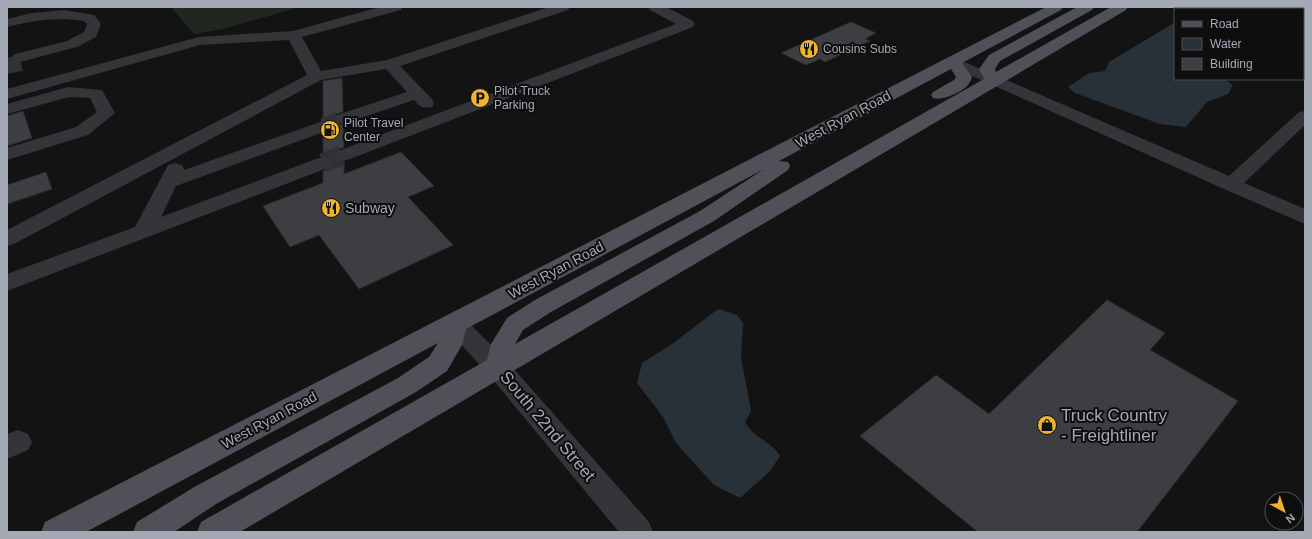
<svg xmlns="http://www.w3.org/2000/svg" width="1312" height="539" font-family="Arial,sans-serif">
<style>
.green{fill:#1f2720}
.water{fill:#293138}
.building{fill:#3d3e41;stroke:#2d2d30}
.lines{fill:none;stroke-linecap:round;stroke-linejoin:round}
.minor-tunnel-far1{stroke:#303134;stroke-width:16;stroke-dasharray:16 8;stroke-linecap:butt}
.minor-tunnel{stroke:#303134;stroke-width:20;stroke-dasharray:20 10;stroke-linecap:butt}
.minor{fill:#343439;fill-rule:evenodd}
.major{fill:#505158;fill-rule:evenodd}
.labels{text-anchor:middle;stroke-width:4;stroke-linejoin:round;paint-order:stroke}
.far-poi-label{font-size:12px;fill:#a4a9b5;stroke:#0e0e0f;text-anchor:start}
.street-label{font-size:14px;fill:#a4a9b5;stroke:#0e0e0f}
.poi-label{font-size:14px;fill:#a4a9b5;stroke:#0e0e0f;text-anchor:start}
.near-poi-label{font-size:17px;fill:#a4a9b5;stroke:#0e0e0f;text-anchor:start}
.near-street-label{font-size:17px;fill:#a4a9b5;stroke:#0e0e0f}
</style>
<rect width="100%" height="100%" fill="#131314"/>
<polygon class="green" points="171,7 300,7 223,29 194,34"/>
<g class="water">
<polygon points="1174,23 1175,79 1224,79 1233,85 1228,94 1207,102 1186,127 1160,124 1075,93 1068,87 1089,73 1105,71 1109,62"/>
<path d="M718,309L737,315L743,323L741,357L751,411L745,422C755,440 769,439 780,456L770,471L740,498L714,485L676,443L663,417L637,383L642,363L672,344Z"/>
</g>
<g class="building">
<polygon points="851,22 876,33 865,39 870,41 825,62 820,59 806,65 781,53"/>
<polygon points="342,78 343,112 336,114 332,119 337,124 343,125 344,147 337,150 334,155 338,160 344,162 344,174 401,152 434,186 408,197 453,245 359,289 319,235 290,247 263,206 323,183 323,171 331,168 333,164 330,158 323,156 323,134 330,131 334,126 330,121 323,120 323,81"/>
<polygon points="23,111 32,138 7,146 7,116"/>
<polygon points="46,172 52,189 7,204 7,185"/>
<polygon points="1107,300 1165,333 1150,350 1238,401 1137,532 978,532 860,436 936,375 989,414"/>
</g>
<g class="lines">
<g class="minor-tunnel-far1">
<polyline points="7,66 21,63"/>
<polyline points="323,126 343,119"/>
</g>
<polyline class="minor-tunnel" points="323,163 344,155"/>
<g class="minor">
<path d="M380,7H403L401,10L302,37L321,71L387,60L549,7H570L568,10L400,66L432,99L434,103L432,107C423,109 420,107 414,100L343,124L337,123L334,119L337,115L407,92L386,69L321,80L14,244L7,246V230L307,75L289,40L200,45L7,99V89L199,37L293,31Z"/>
<polygon points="648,7 666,7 693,21 695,24 693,27 350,159 344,161 338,159 335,155 338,151 676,24 650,10"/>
<path d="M64,10L94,15L101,24L96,37L77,47L20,62L15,60L12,57L15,54L67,41L84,32L87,24L84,21C56,17 35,20 7,27V19L32,13Z"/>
<polygon points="953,57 1229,176 1299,112 1305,111 1305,125 1244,183 1305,209 1305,224 1224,189 948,65 945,62 948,59"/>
<polygon points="68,87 102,90 115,113 88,135 7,160 7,148 76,127 97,112 90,98 69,97 7,114 7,104"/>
<polygon points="323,121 329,122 332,126 329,130 176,186 161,217 316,159 323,157 330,159 332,163 330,167 7,291 7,274 135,227 168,165 175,163 182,165 184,170"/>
<polygon points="455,314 463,317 507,361 649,522 653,532 619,532 489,375 447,329 443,323 447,317"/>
<polygon points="18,430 28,434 32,442 28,450 7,459 7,434"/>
</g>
<path class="major" d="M1046,7H1063L1061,10L962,63L972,77C971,80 969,84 967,86C960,93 942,101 933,98L931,95L933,92L954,80L956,77L951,69L779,161L788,162L790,166L788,170L714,221L551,312L523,330L515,344L984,79L979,69L989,55L1077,7H1094L1092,10L1000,61L995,69L996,72L1111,7H1128L1126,10L240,532H197L201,522L487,360L491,344L507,318L535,300L700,211L764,169L466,329L462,345L447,371L416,392L216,504L174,532H133L137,522L196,486L398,378L429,357L438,343L86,532H41L45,522Z"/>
</g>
<defs>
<g id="restaurant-disc" transform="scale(1)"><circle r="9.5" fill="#efb42f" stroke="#0e0e0f"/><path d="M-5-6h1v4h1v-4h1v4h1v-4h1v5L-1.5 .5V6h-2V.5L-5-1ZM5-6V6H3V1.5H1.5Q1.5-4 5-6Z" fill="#111"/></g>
<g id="parking-disc" transform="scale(1)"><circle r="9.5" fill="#efb42f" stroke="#0e0e0f"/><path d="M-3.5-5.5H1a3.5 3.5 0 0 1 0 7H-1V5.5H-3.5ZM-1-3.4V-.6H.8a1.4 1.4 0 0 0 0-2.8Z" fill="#111"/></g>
<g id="fuel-disc" transform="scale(1)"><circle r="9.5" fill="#efb42f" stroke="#0e0e0f"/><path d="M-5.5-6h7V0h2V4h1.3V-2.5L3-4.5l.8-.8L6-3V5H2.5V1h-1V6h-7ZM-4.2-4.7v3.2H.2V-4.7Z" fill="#111"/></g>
<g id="shop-disc" transform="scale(1)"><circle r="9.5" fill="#efb42f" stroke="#0e0e0f"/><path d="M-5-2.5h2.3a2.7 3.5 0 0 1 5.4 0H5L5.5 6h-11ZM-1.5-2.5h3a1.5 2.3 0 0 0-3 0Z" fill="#111"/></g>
</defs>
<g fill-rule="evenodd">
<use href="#restaurant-disc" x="809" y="49"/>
<use href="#parking-disc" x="480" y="98"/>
<use href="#fuel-disc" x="330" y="130"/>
<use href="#restaurant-disc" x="331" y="208"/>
<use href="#shop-disc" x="1047" y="425"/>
</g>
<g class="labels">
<g class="far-poi-label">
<text x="823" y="53">Cousins Subs</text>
<text x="494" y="95">Pilot Truck<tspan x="494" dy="14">Parking</tspan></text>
<text x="344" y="127">Pilot Travel<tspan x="344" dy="14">Center</tspan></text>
</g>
<g class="street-label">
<text transform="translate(843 119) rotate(-28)" y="5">West Ryan Road</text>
<text transform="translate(556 270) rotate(-28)" y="5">West Ryan Road</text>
<text transform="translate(269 420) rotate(-28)" y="5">West Ryan Road</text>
</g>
<g class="poi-label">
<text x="345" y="213">Subway</text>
</g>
<g class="near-poi-label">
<text x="1061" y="421">Truck Country<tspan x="1061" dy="20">- Freightliner</tspan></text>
</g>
<g class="near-street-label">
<text transform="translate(548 426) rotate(50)" y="6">South 22nd Street</text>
</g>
</g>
<rect width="1312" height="539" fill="none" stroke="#a4a9b5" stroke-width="16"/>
<rect x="1174" y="8" width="130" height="72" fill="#0e0e0f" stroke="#4a4c51"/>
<rect x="1182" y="21" width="20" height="6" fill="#505158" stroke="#4a4c51"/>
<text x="1210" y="28" font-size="12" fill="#a4a9b5">Road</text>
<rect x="1182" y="38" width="20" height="12" fill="#293138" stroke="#4a4c51"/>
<text x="1210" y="48" font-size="12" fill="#a4a9b5">Water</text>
<rect x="1182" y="58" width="20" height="12" fill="#3d3e41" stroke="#4a4c51"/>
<text x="1210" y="68" font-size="12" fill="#a4a9b5">Building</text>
<g transform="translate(1284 511) rotate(140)"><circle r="19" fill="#0e0e0f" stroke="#4a4c51"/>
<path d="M0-3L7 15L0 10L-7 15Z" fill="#efb42f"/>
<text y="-6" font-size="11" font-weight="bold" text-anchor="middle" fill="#a4a9b5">N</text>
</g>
</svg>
